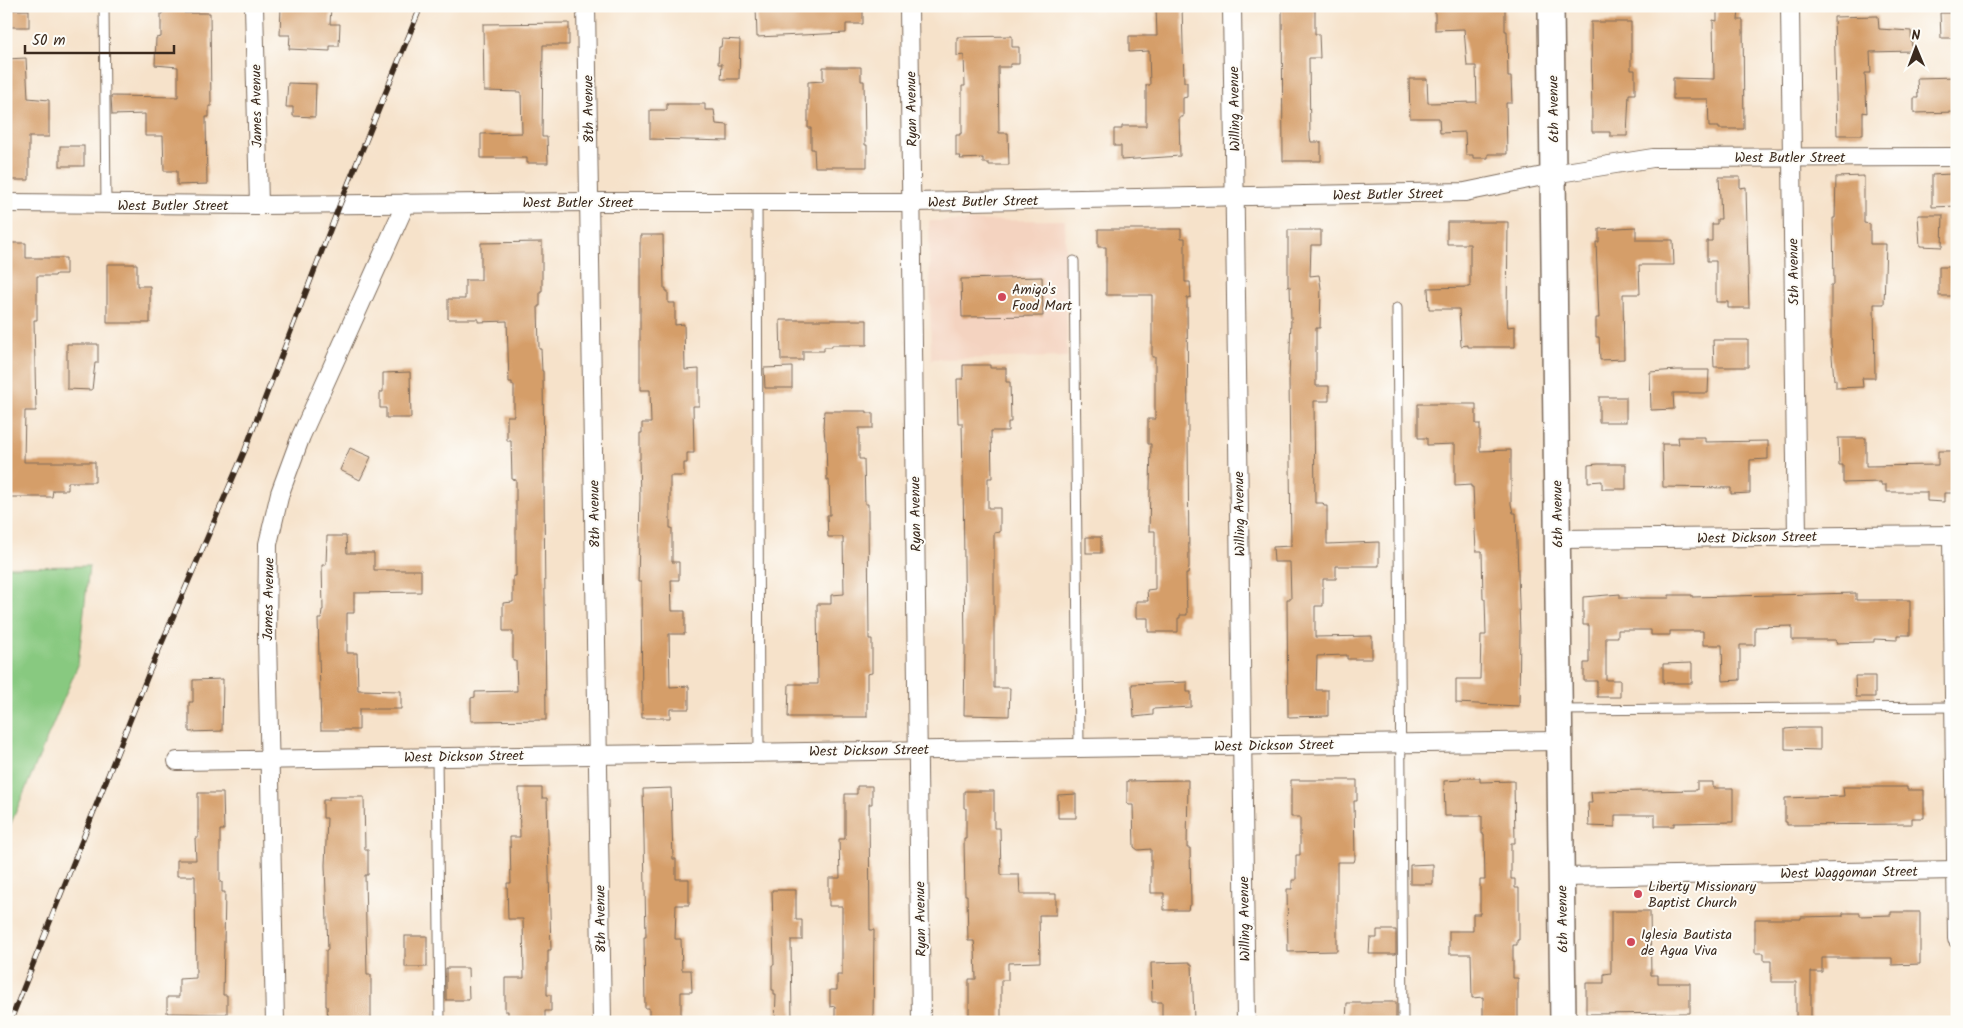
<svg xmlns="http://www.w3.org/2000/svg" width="1963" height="1028" font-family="Kalam,sans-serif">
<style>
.built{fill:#f4d3c0}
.green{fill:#88c980;stroke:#627a4f}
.building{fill:#d59e69}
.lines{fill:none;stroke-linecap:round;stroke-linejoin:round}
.lane-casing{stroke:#7c6a5a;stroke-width:11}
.street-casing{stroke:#7c6a5a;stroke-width:20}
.secondary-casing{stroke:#7c6a5a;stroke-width:28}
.lane{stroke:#fff;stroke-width:9}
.street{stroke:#fff;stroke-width:18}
.secondary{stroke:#fff;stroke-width:25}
.rail-casing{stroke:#3b2a1e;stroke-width:5.5}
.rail{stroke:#fdfcf7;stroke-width:4;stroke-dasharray:11;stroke-linecap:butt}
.poi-dot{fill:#d1495b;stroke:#fdfcf7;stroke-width:2}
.labels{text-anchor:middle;stroke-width:4;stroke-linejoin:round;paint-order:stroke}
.street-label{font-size:14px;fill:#3b2a1e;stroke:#fdfcf7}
.poi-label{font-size:14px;fill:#3b2a1e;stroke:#fdfcf7;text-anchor:start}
</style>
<rect width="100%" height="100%" fill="#fdfcf7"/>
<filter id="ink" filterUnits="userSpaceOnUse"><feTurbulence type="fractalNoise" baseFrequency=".02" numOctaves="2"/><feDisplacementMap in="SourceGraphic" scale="10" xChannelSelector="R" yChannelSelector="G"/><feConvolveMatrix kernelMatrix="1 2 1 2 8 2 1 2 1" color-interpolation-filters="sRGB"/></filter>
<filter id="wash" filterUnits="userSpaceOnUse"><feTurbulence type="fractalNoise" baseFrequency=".0096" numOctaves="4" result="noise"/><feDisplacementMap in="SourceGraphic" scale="20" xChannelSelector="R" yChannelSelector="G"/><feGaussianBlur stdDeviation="1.12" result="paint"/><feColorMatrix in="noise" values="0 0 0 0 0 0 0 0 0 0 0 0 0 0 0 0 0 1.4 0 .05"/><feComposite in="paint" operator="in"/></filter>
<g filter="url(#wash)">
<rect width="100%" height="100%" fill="#f6e2ca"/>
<polygon class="built" points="1065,220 1067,357 931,359 929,221"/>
<polygon class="green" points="89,566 78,665 6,835 6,567"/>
<g id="blocks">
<g class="building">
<polygon points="163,6 184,6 184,13 210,13 211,106 209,106 209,117 206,117 207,184 177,185 177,171 164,171 163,136 145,136 145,114 112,115 111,96 178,97 178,67 155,65 156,38 161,37 161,13 163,13"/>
<polygon points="281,6 331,6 330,24 340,24 339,46 330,46 330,51 289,49 290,35 280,35"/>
<polygon points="756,6 863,6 863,24 846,24 846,33 757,37"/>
<polygon points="1156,6 1182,6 1184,82 1187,82 1187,97 1183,98 1183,117 1179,117 1180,156 1121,160 1121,146 1114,146 1114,129 1122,129 1122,126 1146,126 1146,85 1150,85 1149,51 1129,52 1129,36 1157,36"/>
<polygon points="1282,6 1315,6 1315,34 1319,34 1320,58 1309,58 1310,137 1311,142 1321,142 1321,161 1283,161"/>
<polygon points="1435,6 1505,6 1505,31 1507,31 1508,77 1511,77 1512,103 1506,103 1507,154 1488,154 1488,158 1473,158 1473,155 1466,155 1465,132 1440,133 1439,118 1410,118 1409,79 1427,79 1428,103 1477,102 1476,66 1467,66 1464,29 1435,30"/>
<rect x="6" y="10" width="23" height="17"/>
<polygon points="1717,11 1739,11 1738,20 1743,20 1744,129 1719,129 1719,127 1709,127 1708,99 1673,99 1673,78 1714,79 1713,20 1717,21"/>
<polygon points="1940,13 1957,13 1957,38 1941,38"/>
<polygon points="1878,16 1879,29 1911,31 1912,51 1870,52 1871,73 1865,73 1867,113 1863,112 1863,135 1837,135 1834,17"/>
<polygon points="1591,22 1631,22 1631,70 1635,70 1635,94 1629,94 1627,136 1610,136 1610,132 1592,132"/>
<polygon points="569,23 569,45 543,45 542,137 547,137 548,163 527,163 527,158 481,158 481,134 522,133 521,92 484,91 483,24"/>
<polygon points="1012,36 1012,47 1019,47 1019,64 1010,64 1010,67 998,67 999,133 1008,133 1009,165 989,165 989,163 983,163 983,158 960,159 961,156 956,156 956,135 960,135 960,133 962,133 962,86 965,86 964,55 957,56 957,37"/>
<polygon points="722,39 740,40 739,79 721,79 722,64 718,64 719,47 721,47"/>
<polygon points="26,58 28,98 49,100 49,137 29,137 29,180 6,180 6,59"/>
<polygon points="823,67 861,67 861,81 864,81 865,145 867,145 867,167 815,167 814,149 811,149 811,128 808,128 808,82 823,81"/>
<polygon points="1957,77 1957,112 1914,113 1914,98 1918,98 1917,78"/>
<polygon points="288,83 316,84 315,117 293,116 293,107 286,107"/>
<polygon points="667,104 705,104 705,110 714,110 716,124 728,125 728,141 650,139 650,110 667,110"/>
<rect x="60" y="146" width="24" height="20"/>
<polygon points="1951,174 1951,180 1957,179 1957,206 1932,207 1932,175"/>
<polygon points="1864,176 1864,223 1870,224 1870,244 1886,244 1884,304 1874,304 1875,378 1862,378 1863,387 1836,388 1836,379 1834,380 1831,344 1831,285 1834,285 1833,218 1835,218 1836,177"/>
<polygon points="1719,177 1740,177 1740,188 1746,187 1749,308 1728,308 1728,302 1716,302 1716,261 1707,261 1707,241 1712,241 1712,224 1717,224 1717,219 1721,219"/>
<polygon points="1918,215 1943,215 1942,247 1920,246"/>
<polygon points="1447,222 1508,222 1507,317 1508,327 1515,326 1515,347 1468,347 1468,345 1461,346 1459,309 1429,309 1428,288 1470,287 1470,244 1447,244"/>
<polygon points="1636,227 1636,240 1673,240 1674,265 1639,265 1640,294 1623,294 1624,359 1600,360 1599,337 1596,337 1596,318 1599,318 1596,242 1599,242 1599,229"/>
<polygon points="1098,229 1181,229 1181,238 1185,238 1185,282 1190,282 1191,297 1187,298 1189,566 1188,574 1186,574 1187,615 1180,615 1180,618 1178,618 1178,632 1148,632 1148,618 1136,618 1136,601 1148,601 1147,590 1155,589 1155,531 1149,531 1151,444 1148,444 1148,419 1155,419 1155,357 1152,357 1152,295 1106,295 1106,247 1098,247"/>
<polygon points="1288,230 1321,230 1321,245 1311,245 1310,276 1319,275 1321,288 1320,328 1316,328 1316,386 1329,386 1329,401 1314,401 1315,503 1323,503 1324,506 1327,506 1327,544 1379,542 1379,566 1336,566 1336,579 1323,579 1323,606 1315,606 1315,637 1372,636 1372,659 1347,659 1347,655 1317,656 1316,690 1328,690 1328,716 1288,717 1287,599 1291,599 1290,562 1274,562 1273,547 1291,546 1289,380 1291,319 1290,286 1288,287"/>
<polygon points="640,235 663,235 664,288 666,288 666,291 668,291 668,303 675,303 675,325 684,324 685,370 699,369 699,406 693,406 694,453 687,453 687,463 684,463 684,476 670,476 670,528 672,528 672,562 679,562 679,580 671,580 672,611 685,611 685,634 669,634 670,687 689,686 689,709 670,709 670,718 642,718 641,582 638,582 640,497 639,459 640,459 640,433 642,433 642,423 651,423 650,390 640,390"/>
<polygon points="542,242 542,291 540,291 540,306 538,306 539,349 541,349 542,371 543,371 546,720 471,721 471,698 475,697 475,692 517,691 516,661 513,661 513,631 503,631 503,603 513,602 513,576 516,576 516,480 512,479 511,441 507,441 507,416 514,416 514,385 512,385 512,382 509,382 507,321 478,322 478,319 448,319 448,299 465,299 465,280 481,280 481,243"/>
<polygon points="6,243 26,243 26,258 66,258 66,274 56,274 55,276 37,276 37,320 34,320 36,411 25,411 24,462 95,462 95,482 68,482 68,490 53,490 52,497 6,497"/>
<polygon points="107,264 137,264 137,286 150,286 150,323 107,323"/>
<rect x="1939" y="267" width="18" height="29"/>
<polygon points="1042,277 1043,316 962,317 961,279"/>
<polygon points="780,320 867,320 867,345 832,345 832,347 824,347 824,351 803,351 803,360 781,360"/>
<polygon points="1713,340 1748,340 1748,367 1714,367"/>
<polygon points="67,344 98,344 98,363 95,363 92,390 67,389"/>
<polygon points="963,365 990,365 990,368 1006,368 1006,382 1010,382 1011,422 1008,422 1008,431 991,431 992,478 988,478 988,508 1000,508 1000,532 994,533 994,688 1010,688 1009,716 964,715 965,649 963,476 962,423 958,423 957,379 963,379"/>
<polygon points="792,367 792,388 765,388 764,368"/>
<polygon points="1677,370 1709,370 1708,393 1673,393 1674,409 1651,410 1650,372"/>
<polygon points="410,372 411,418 386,418 386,408 380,408 380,392 383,392 383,373"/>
<rect x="1599" y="397" width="27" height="25"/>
<polygon points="1418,404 1476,404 1476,424 1480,424 1480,451 1511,450 1511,504 1513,513 1516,513 1520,633 1519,706 1456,703 1456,679 1480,679 1481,635 1486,635 1485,599 1483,599 1482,551 1476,551 1473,487 1471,487 1471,485 1455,486 1455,444 1427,445 1427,438 1418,438"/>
<polygon points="824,411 867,411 867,413 873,413 873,428 859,428 859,459 864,459 865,504 868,504 868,516 869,639 872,639 872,673 867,674 867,717 788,717 789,684 818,684 817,604 831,604 831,595 844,594 843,537 828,537 827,515 830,515 829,480 827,480 826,440 825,440 824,428 823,427"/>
<polygon points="1678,437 1705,437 1705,442 1768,441 1768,459 1750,460 1750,493 1731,494 1731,488 1663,487 1662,444 1679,444"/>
<polygon points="1838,438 1866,438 1866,466 1938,465 1938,451 1957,451 1957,493 1944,493 1944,502 1927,501 1927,492 1886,492 1886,485 1881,485 1881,482 1843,483 1843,465 1839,465"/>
<polygon points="350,448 371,457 360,480 340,470"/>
<polygon points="1598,464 1626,464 1626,489 1602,489 1602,481 1588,482 1588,465"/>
<polygon points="327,536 346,536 347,553 374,553 374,570 421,570 421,592 354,593 354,613 347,613 347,653 357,653 358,690 401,691 401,709 359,709 359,730 321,730 318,619 321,619 322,610 323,610 322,565 326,565"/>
<rect x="1086" y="537" width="15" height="16"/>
<polygon points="1856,593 1856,600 1910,600 1910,635 1897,635 1897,640 1874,639 1874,642 1836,643 1836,640 1792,640 1792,626 1755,627 1755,645 1740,645 1740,680 1723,681 1722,645 1703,645 1703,631 1670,631 1670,635 1651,635 1651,630 1618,630 1618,637 1606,637 1606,680 1620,680 1620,697 1597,697 1597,681 1584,681 1584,663 1589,663 1589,625 1583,625 1583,597 1620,594 1620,598 1669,598 1669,595 1692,595 1692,597"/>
<polygon points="1692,663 1692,683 1663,683 1663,664"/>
<polygon points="1855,676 1875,676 1875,697 1856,697"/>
<polygon points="223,679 222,731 189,732 189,702 193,702 193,680"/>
<polygon points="1187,682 1187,692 1191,692 1191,707 1153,709 1153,715 1134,717 1132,684"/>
<polygon points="1797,728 1820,728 1820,750 1785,749 1785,729"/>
<polygon points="1464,778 1480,778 1480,782 1514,781 1515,843 1511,843 1511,879 1515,879 1515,888 1519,888 1519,940 1517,940 1517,945 1513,945 1513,978 1518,978 1518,1022 1483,1022 1483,997 1472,998 1471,954 1449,954 1449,931 1473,931 1473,914 1480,914 1480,880 1485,880 1484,834 1482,834 1482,816 1445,816 1444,781 1460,780 1460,779"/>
<polygon points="1188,780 1187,848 1190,848 1191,905 1189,905 1188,910 1164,910 1164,893 1151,893 1151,849 1138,850 1134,847 1133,805 1129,805 1127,802 1127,781"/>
<polygon points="1291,780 1357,780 1357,801 1354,801 1355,859 1354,862 1337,862 1337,951 1288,952 1287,889 1292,889 1292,880 1296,880 1296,855 1300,855 1300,817 1291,817"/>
<polygon points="1697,782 1713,782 1713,788 1733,788 1733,822 1674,823 1674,826 1655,826 1655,815 1615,815 1615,827 1589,826 1588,803 1592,803 1591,792 1697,790"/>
<polygon points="857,786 872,786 872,804 869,804 870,930 874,930 873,1022 835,1022 835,1006 830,1007 830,990 837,990 837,975 842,975 842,906 829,906 829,878 840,878 839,839 845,839 845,794 857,794"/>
<polygon points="1843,787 1907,787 1907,790 1924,790 1924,818 1912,818 1912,824 1787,825 1787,822 1785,822 1785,798 1844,796"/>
<polygon points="519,788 542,788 542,798 547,798 551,950 548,950 548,963 547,963 547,995 551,995 551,1011 545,1011 545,1022 508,1022 508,1011 505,1011 505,978 524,978 523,919 508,919 507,883 511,883 510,837 520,837"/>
<polygon points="671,788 673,859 676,859 676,879 689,879 689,905 676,905 675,939 681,939 682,970 691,970 692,992 681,992 681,1022 649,1022 649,1008 645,1008 644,937 646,937 643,789"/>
<polygon points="964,791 994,791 994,828 1000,828 1001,875 1019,875 1020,894 1056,894 1056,915 1039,915 1040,962 1008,963 1008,980 1001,980 1001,1020 998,1020 998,1022 969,1022 969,979 976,979 975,949 974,941 968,941 967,895 965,895 964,839 966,839 966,808 964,808"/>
<polygon points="198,793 223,793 224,830 220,830 220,882 222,882 222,892 225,892 223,995 227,995 227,1014 167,1013 167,997 179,997 179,979 196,978 195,876 177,876 177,860 196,860 195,838 198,838"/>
<polygon points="1076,794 1076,818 1058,818 1058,795"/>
<polygon points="329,797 364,797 365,850 368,850 368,875 365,875 367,975 371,975 371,1022 328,1022 327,1006 326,1006 326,950 328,950 325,865 327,818 323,818 323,800 329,800"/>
<polygon points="1433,864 1433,884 1410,884 1410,865"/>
<polygon points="772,890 796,890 796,920 802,920 802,940 791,940 792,1022 775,1022 776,995 774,995 774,990 772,990 772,965 774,965"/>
<polygon points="1611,911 1650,911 1651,975 1658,975 1658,983 1690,983 1690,1013 1586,1014 1586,983 1604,983 1604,974 1611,973"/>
<polygon points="1891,912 1920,912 1920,964 1892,965 1892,958 1822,958 1822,972 1811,972 1811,1019 1796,1019 1796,982 1771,982 1771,961 1764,961 1764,953 1755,953 1755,919 1801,919 1801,917 1843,916 1843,913 1860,913 1860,916 1891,915"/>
<polygon points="1377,930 1396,930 1396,954 1369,954 1370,938 1377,938"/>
<rect x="405" y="936" width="22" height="31"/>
<polygon points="1190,962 1190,964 1192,964 1194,1021 1162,1022 1162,1002 1152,1002 1151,963"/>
<polygon points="446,968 468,968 469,1000 446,1000"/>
<polygon points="1371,1002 1396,1002 1396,1022 1346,1022 1347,1003 1371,1003"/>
</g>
</g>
</g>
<g filter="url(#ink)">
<use href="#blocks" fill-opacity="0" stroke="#7c6a5a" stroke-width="1"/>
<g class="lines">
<g class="lane-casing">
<g id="lane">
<polyline points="104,6 106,204"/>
<polyline points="757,202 759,752"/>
<polyline points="1074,261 1079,747"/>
<polyline points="1397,308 1403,1022"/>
<polyline points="1560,710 1954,707"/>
<polyline points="437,756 440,1022"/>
</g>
</g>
<g class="street-casing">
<g id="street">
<polyline points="254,6 259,205"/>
<polyline points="586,6 602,1022"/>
<polyline points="909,6 921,1022"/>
<polyline points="1232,6 1246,1022"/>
<polyline points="1790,6 1797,537"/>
<polyline points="6,203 259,205 589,202 912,202 1465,192 1553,174 1653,158 1957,157"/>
<polyline points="1952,535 1957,939"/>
<polyline points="1558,539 1957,535"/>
<polyline points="177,761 1560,741"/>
<polyline points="1562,877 1957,870"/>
<polyline points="275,1022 267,635 268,544 280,493 301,436 406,203"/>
</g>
</g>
<g class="secondary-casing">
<polyline id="secondary" points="1551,6 1563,1022"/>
</g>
<use href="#lane" class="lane"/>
<use href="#street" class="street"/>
<use href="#secondary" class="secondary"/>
<g class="rail-casing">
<polyline id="rail" points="10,1022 148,675 245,450 340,204 421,6"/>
</g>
<use href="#rail" class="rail"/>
</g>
</g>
<g class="poi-dot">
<circle cx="1002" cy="297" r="5"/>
<circle cx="1638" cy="894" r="5"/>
<circle cx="1631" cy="942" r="5"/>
</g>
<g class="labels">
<g class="street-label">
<text transform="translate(256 106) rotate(-91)" y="5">James Avenue</text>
<text transform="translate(588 109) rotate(-91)" y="5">8th Avenue</text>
<text transform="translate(911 109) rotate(-91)" y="5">Ryan Avenue</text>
<text transform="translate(1234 109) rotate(-91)" y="5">Willing Avenue</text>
<text transform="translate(1553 109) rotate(-91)" y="5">6th Avenue</text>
<text x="1790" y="162">West Butler Street</text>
<text transform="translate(1388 194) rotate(-1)" y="5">West Butler Street</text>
<text transform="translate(983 201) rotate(-1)" y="5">West Butler Street</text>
<text x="578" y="207">West Butler Street</text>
<text x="173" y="210">West Butler Street</text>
<text transform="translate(1793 272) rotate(-91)" y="5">5th Avenue</text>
<text transform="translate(594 514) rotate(-91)" y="5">8th Avenue</text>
<text transform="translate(915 514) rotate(-91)" y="5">Ryan Avenue</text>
<text transform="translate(1239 514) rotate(-91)" y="5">Willing Avenue</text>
<text transform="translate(1557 514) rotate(-91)" y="5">6th Avenue</text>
<text transform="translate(1757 537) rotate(-1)" y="5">West Dickson Street</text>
<text transform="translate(268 599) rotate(-89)" y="5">James Avenue</text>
<text transform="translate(1274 745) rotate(-1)" y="5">West Dickson Street</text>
<text transform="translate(869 750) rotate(-1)" y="5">West Dickson Street</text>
<text transform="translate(464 756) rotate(-1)" y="5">West Dickson Street</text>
<text transform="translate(1849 872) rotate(-1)" y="5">West Waggoman Street</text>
<text transform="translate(600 919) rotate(-91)" y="5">8th Avenue</text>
<text transform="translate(920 919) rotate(-91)" y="5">Ryan Avenue</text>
<text transform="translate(1244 919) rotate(-91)" y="5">Willing Avenue</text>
<text transform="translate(1562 919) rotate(-91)" y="5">6th Avenue</text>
</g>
<g class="poi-label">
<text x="1012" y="294">Amigo's<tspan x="1012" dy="16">Food Mart</tspan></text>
<text x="1648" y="891">Liberty Missionary<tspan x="1648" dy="16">Baptist Church</tspan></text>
<text x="1641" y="939">Iglesia Bautista<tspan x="1641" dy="16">de Agua Viva</tspan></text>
</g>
</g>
<rect width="1963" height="1028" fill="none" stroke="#fdfcf7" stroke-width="25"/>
<g transform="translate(1916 48) rotate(359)" stroke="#fdfcf7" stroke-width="4" paint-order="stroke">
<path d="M0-4L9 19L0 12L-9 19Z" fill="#3b2a1e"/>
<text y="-8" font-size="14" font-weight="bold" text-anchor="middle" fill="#3b2a1e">N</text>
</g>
<path d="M25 45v8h149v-8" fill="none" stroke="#3b2a1e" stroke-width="2.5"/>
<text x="32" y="45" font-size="15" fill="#3b2a1e" stroke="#fdfcf7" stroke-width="4" paint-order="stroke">50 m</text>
</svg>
